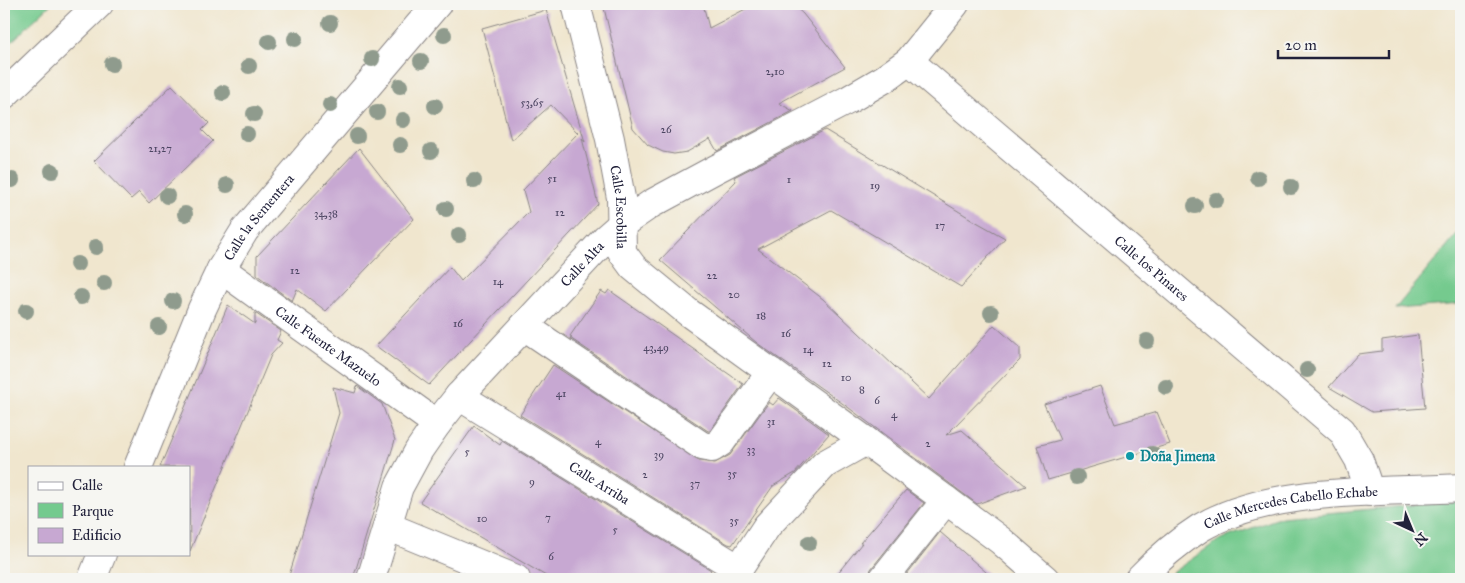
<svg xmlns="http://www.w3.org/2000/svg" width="1465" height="583" font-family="'IM FELL Great Primer',serif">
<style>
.green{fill:#74ca8e;stroke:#4b7664}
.building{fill:#c7a8d2}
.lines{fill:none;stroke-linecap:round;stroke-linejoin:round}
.street-casing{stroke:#898484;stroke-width:30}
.street{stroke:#fff;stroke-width:28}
.tree{fill:#8f9b8d}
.culture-dot{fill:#0f9aa8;stroke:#f6f6f2;stroke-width:2}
.labels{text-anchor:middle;stroke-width:4;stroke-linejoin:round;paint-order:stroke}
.number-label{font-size:11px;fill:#4b4461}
.street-label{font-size:14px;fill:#22223b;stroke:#f6f6f2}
.culture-label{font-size:14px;font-weight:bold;fill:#0d838f;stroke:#f6f6f2;text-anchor:start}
</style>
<rect width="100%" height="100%" fill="#f6f6f2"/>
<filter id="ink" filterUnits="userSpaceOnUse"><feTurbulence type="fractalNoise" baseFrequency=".02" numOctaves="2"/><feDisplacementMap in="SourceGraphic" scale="10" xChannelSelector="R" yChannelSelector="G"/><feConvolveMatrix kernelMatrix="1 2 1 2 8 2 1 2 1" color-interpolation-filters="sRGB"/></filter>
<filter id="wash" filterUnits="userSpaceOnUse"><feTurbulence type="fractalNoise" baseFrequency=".0096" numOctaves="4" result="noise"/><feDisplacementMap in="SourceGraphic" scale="20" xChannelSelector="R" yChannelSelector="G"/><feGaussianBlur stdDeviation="1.12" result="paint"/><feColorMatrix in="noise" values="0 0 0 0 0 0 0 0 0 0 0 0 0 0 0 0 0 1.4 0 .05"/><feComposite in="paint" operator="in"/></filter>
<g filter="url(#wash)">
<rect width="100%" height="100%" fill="#f0e6ce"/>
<g class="green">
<polygon points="4,4 51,4 4,49"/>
<polygon points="1461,229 1461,304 1395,309"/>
<polygon points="1461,501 1461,579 1163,579 1219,540 1282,517"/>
</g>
<g id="blocks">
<g class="building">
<polygon points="603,4 703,4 709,28 755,4 792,4 803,14 845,67 779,103 793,111 717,151 710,139 687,152 674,154 663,152 648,145 633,128"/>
<polygon points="546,10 585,142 582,138 598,204 429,385 376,346 450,267 461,281 529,212 523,190 578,133 551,105 511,140 482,28"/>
<polygon points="172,85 209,123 202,130 213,141 149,203 139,192 131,199 94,161"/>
<polygon points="825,130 973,220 1005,238 961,287 831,210 758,249 823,299 929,399 994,325 1020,348 1020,360 946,435 962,430 1026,486 977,504 849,408 757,343 660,260 736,181 734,177"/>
<polygon points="359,148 414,219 326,311 297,289 292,301 257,275 257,256"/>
<polygon points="609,290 743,384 710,431 708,431 570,338 572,337 570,336 601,291 606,294"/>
<polygon points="228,305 255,324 255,313 281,331 277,340 282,343 271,355 190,551 189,467 160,467"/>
<polygon points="1418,335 1425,408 1372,412 1329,387 1358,354 1382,351 1382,340"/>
<polygon points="553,365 699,461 715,463 730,455 769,402 773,405 779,398 829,434 795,473 773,486 732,545 728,544 520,415"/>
<polygon points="357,386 382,404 395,440 353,579 288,579 339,413 333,387 355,393"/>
<polygon points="1100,386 1115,424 1157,412 1170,444 1048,480 1037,446 1060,440 1044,404"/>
<polygon points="474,426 500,445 502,441 711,570 705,579 551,579 420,502"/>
<polygon points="906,490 924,503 871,569 868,579 833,579 862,543 860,543"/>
<polygon points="940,532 994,579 903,579"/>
</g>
</g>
</g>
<g filter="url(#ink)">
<use href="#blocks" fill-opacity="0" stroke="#898484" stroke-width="1"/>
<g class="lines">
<g class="street-casing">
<g id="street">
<path id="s1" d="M576,4L610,139L621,198L622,252L633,267L689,313L866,441L1000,540L1045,579"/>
<path id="s2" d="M909,61L1342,431L1359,460L1370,492"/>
<polyline points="4,95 99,4"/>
<path id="s3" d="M221,269L437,424"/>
<polyline points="524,326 702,446 712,448 721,442 771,372"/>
<path id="s4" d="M459,396L739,569"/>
<path id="s5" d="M138,467L202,309L221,269L245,230L437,4"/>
<polyline points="387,526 516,579"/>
<polyline points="92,579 102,554"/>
<path id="s6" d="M371,579L399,487L419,450L437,424L459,396L606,238L622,224L651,204L714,170L848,100L884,79L909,61L955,4"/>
<polyline points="732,579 767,526 825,464 866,441"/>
<polyline points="883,579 946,500"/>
<path id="s7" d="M1139,579C1157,560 1178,542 1200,528C1271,486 1381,493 1461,488"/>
</g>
</g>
<use href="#street" class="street"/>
</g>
<g class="tree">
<circle cx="330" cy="23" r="8"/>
<circle cx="444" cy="35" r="8"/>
<circle cx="295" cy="39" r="8"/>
<circle cx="269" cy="42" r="8"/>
<circle cx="372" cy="59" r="8"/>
<circle cx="421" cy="61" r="8"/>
<circle cx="112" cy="64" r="8"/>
<circle cx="249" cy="66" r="8"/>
<circle cx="400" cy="86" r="8"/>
<circle cx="223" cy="93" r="8"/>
<circle cx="330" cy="105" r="8"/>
<circle cx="435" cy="106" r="8"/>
<circle cx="377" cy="112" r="8"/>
<circle cx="254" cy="114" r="8"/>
<circle cx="403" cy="120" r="8"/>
<circle cx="247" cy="134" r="8"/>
<circle cx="357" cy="136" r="8"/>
<circle cx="400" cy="145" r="8"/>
<circle cx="431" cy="151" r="8"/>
<circle cx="52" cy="171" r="8"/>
<circle cx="1258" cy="178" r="8"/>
<circle cx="12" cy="180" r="8"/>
<circle cx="474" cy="181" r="8"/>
<circle cx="227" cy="185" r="8"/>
<circle cx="1291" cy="187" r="8"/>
<circle cx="167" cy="196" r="8"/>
<circle cx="1216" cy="200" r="8"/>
<circle cx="1195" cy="206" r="8"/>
<circle cx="446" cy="209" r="8"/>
<circle cx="185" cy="214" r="8"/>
<circle cx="459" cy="235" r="8"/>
<circle cx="96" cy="247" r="8"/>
<circle cx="77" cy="264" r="8"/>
<circle cx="104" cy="283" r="8"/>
<circle cx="81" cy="297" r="8"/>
<circle cx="173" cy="301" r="8"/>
<circle cx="26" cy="311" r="8"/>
<circle cx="991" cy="313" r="8"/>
<circle cx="159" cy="327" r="8"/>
<circle cx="1147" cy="341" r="8"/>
<circle cx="1307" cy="370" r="8"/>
<circle cx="1166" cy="387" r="8"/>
<circle cx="1152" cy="454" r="8"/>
<circle cx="1077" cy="477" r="8"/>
<circle cx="809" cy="543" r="8"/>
</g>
</g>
<circle class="culture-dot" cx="1130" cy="456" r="5"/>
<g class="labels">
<g class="number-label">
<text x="775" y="75">2,10</text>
<text x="532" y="106">53,65</text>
<text x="666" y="133">26</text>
<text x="160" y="152">21,27</text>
<text x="552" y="182">51</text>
<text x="789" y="183">1</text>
<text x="875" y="189">19</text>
<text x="560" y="216">12</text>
<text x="326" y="217">34,38</text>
<text x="940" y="229">17</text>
<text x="295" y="274">12</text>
<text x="712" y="279">22</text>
<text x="498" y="285">14</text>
<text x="734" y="298">20</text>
<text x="761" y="319">18</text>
<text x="458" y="327">16</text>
<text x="786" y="337">16</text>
<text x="656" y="351">43,49</text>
<text x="808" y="353">14</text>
<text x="827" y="367">12</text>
<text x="846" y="381">10</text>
<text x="862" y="393">8</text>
<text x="561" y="397">41</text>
<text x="877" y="404">6</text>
<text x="894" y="418">4</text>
<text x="771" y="425">31</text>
<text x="598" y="445">4</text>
<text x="928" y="447">2</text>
<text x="751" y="453">33</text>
<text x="467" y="455">5</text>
<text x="659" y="458">39</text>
<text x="732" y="477">35</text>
<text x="645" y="478">2</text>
<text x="532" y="485">9</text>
<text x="695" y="487">37</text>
<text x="548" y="521">7</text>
<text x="482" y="522">10</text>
<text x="734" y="524">35</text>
<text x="615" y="533">5</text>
<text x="551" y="560">6</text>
</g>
<g class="street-label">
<text dy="5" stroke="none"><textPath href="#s1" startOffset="208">Calle Escobilla</textPath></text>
<text dy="5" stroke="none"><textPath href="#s5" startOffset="279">Calle la Sementera</textPath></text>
<text dy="5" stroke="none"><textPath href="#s6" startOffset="386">Calle Alta</textPath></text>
<text dy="5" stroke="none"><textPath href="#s2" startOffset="319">Calle los Pinares</textPath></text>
<text dy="5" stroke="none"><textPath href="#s3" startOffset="132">Calle Fuente Mazuelo</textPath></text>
<text dy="5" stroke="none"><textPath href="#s4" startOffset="165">Calle Arriba</textPath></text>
<text dy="5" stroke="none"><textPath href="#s7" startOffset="174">Calle Mercedes Cabello Echabe</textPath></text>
</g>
<g class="culture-label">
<text x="1140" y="461">Doña Jimena</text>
</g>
</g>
<rect width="1465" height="583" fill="none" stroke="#f6f6f2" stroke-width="20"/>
<rect x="28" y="466" width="162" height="90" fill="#f6f6f2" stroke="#a1a1a9"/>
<rect x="38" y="482" width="25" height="8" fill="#ffffff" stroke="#a1a1a9"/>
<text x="72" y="490" font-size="15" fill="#22223b">Calle</text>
<rect x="38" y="503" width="25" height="15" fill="#74ca8e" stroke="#a1a1a9"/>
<text x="72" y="516" font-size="15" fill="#22223b">Parque</text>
<rect x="38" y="528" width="25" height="15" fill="#c7a8d2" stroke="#a1a1a9"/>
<text x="72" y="540" font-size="15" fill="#22223b">Edificio</text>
<g transform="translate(1412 530) rotate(136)" stroke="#f6f6f2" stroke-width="4" paint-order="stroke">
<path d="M0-4L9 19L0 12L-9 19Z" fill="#22223b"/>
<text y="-8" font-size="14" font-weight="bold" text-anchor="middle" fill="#22223b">N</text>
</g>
<path d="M1278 50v8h111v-8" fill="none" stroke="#22223b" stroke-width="2.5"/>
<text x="1285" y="50" font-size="15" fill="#22223b" stroke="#f6f6f2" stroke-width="4" paint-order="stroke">20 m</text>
</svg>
